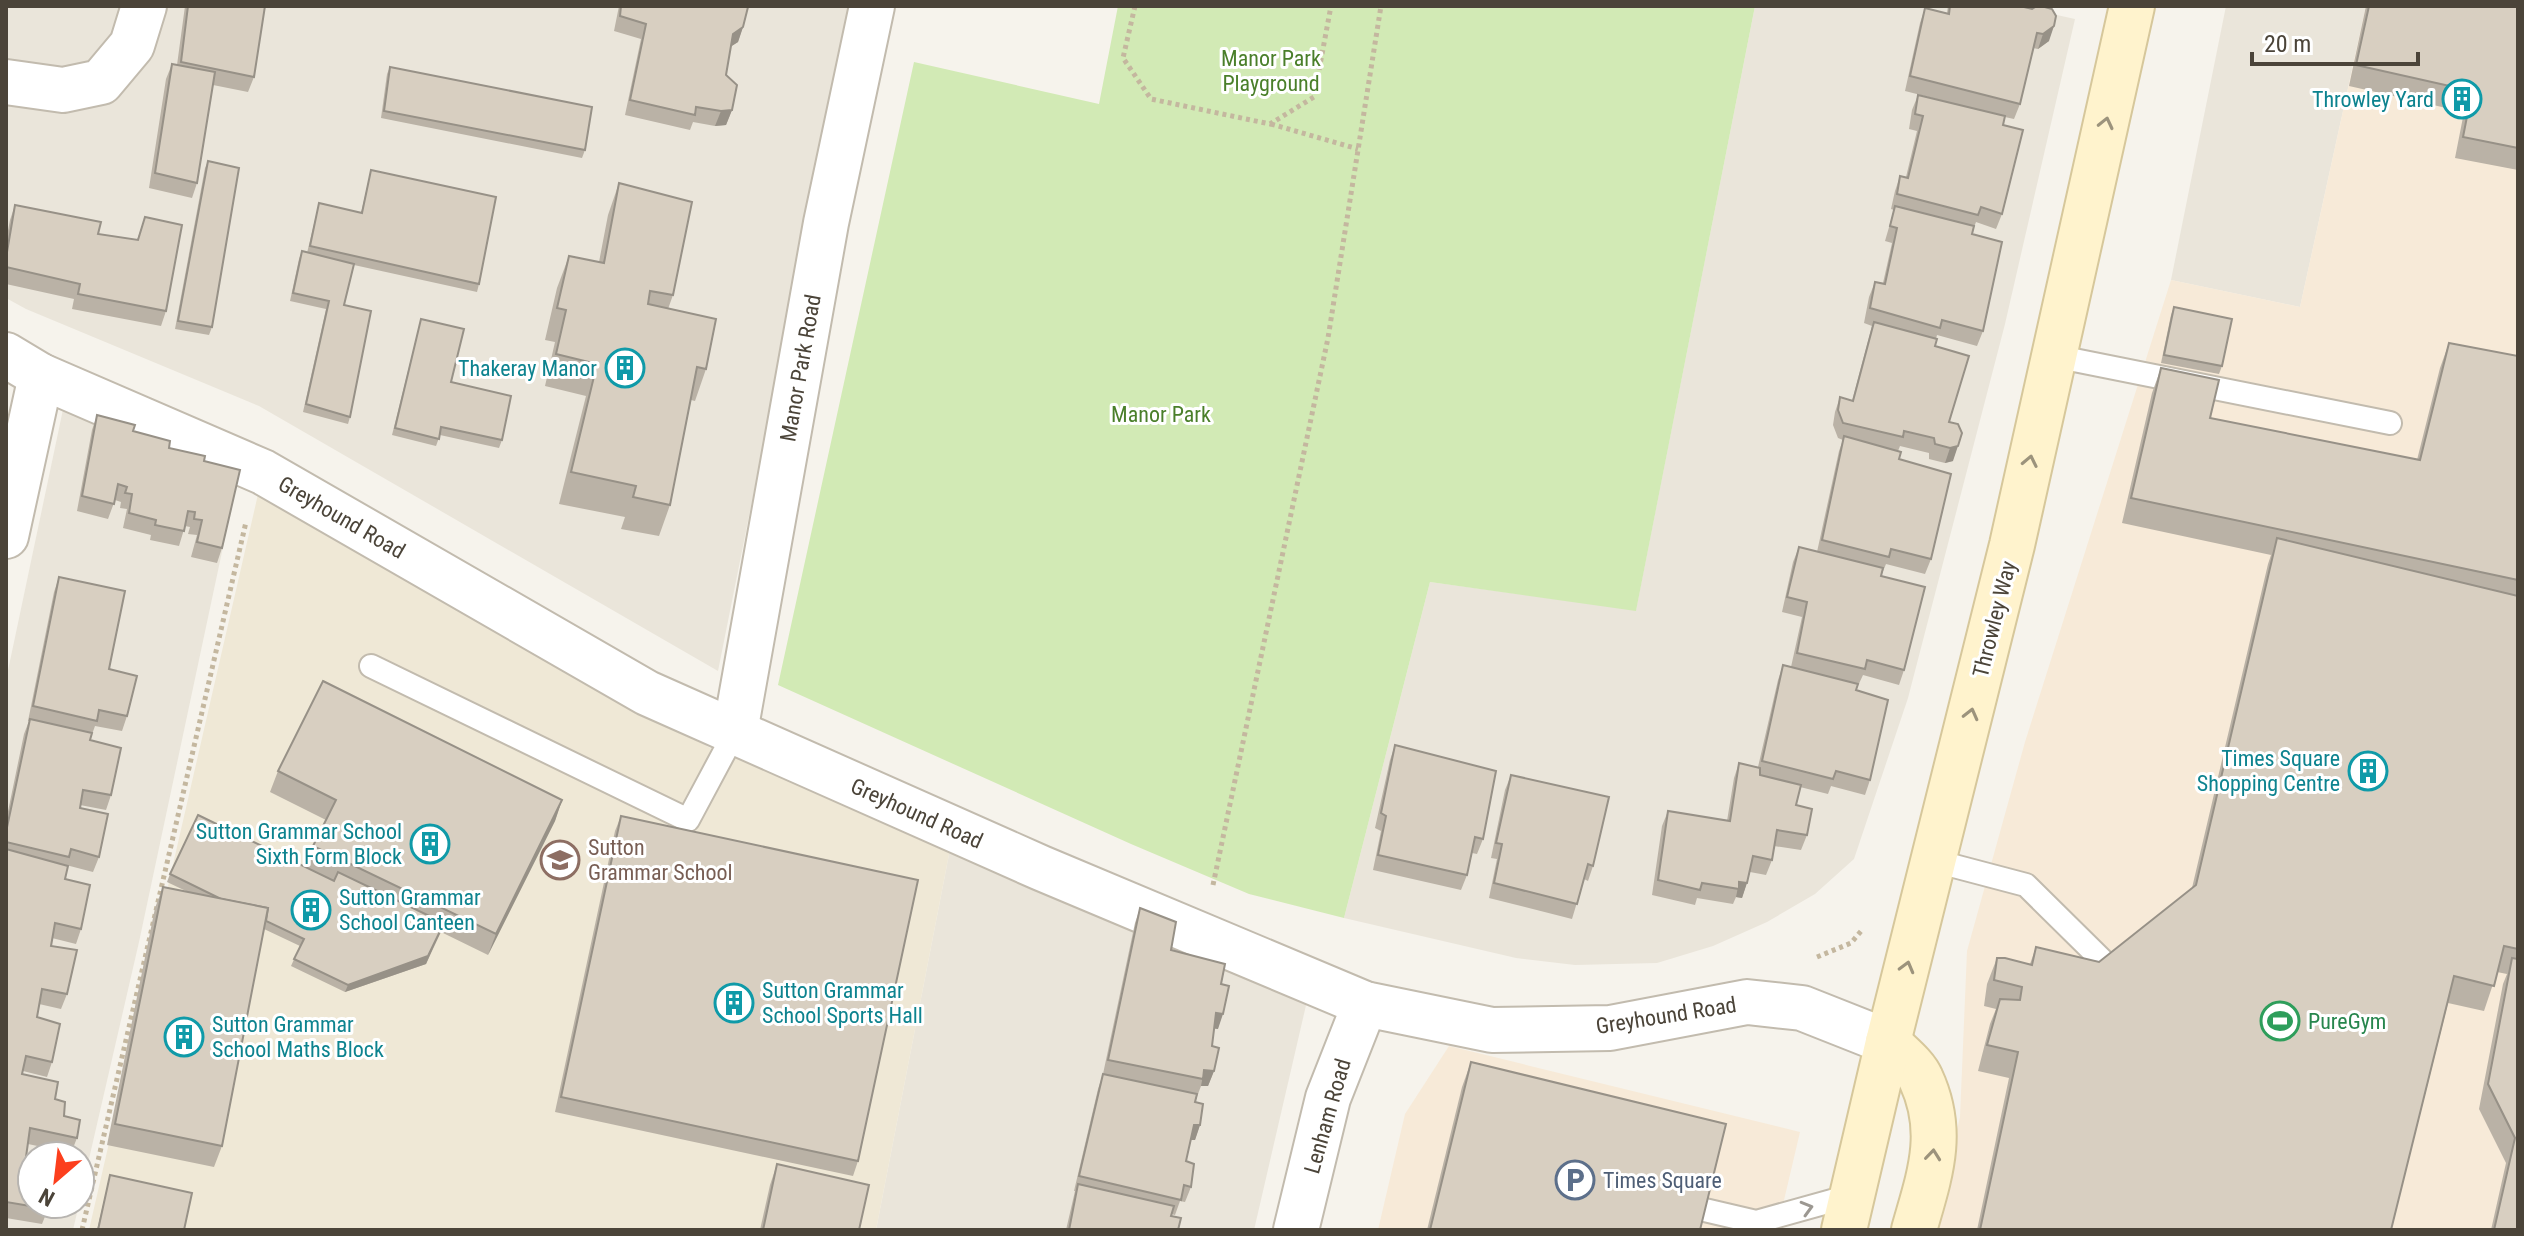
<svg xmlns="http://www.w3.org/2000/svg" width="2524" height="1236" font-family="'Roboto Condensed',sans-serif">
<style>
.residential{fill:#eae5da}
.commercial{fill:#f7ead8}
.education{fill:#efe8d6}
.green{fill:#d2eab5}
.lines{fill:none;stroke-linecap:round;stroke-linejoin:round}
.service-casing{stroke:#c2bbae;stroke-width:26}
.minor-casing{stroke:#c2bbae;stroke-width:48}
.secondary-casing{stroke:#d6c79b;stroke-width:48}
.path{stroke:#c4b79f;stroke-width:5;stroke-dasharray:4 4;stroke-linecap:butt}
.service{stroke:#fff;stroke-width:22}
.minor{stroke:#fff;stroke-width:44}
.secondary{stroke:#fff3cd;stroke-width:44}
.wall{fill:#bab2a6}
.shaded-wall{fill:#979187}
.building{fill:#d8cfc1;stroke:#979187;stroke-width:2}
.oneway{stroke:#9c937c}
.oneway2{stroke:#9c9892}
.labels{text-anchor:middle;stroke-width:6;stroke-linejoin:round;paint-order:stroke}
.park-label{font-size:22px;fill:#4a7f2a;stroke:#fff}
.culture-label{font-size:22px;fill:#0d838f;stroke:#fff;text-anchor:end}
.street-label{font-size:22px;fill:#4b4439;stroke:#fff}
.education-label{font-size:22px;fill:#785e54;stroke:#fff;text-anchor:start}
.leisure-label{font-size:22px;fill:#27864d;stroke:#fff;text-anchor:start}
.service-label{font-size:22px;fill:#4e5e75;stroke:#fff;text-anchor:start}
</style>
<rect width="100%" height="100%" fill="#f6f3ec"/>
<g class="residential">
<polygon points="6,6 851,6 718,671 259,406 26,309 6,298"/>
<polygon points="1755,6 2016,6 2075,19 2005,324 1908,698 1854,859 1815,894 1767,922 1713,946 1657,963 1575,965 1516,958 1344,918 1430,582 1636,610"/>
<polygon points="2226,6 2366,6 2300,307 2171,280"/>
<polygon points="65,400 243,453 139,942 80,1198 80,1156 32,1156 32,1204 79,1204 73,1230 6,1230 6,680"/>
<polygon points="952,839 1307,1001 1254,1230 876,1230"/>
</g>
<g class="commercial">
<polygon points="2366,6 2518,6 2518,1230 1934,1230 1960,1117 1967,951 2025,742 2171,280 2300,307"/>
<polygon points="1449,1046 1800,1132 1777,1230 1378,1230 1405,1114"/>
</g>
<polygon class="education" points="259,490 712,749 952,839 876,1230 89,1230"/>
<polygon class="green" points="1118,6 1755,6 1636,611 1430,582 1344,918 1249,894 1131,844 778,685 914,62 1099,104"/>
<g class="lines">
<g class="service-casing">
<g id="service">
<polyline points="2054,356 2390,423"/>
<polyline points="371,666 688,820 735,732"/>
<polyline points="1935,861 2026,885 2106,964 2120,983"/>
<polyline points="1679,1204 1756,1222 1853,1195"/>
</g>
</g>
<g class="minor-casing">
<g id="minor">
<polyline points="6,82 63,90 101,82 132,45 144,6"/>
<polyline points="6,355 41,376 263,472 647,693 1041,868 1365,1004 1492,1030 1610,1028 1747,1002 1802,1008 1888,1042"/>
<polyline points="6,536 41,376"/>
<polyline points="735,732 826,223 872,6"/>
<polyline points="1296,1230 1328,1098 1365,1004"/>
</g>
</g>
<g class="secondary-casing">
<g id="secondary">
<path d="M1888,1042C1898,1053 1915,1065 1921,1079C1946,1133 1929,1177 1914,1230"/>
<polyline points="1844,1230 1888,1042 2012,545 2132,6"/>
</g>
</g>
<g class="path">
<polyline points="1135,6 1123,58 1151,99 1270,124 1314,97 1331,6"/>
<polyline points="1271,124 1358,149"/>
<polyline points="1213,885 1328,338 1381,6"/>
<polyline points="1817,957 1851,943 1862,930"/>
<polyline points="82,1230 246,522"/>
</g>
<use href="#service" class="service"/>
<use href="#minor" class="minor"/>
<use href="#secondary" class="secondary"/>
</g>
<g class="wall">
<polygon points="185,6 265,6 254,77 248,92 213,85 197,183 192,198 149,188 166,79 172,64 177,65"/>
<polygon points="619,6 747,6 743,27 738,42 730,47 726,75 732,110 726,125 715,126 693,122 690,130 625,115 641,39 614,31"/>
<polygon points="1948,6 2020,6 2049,41 2038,49 2033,48 2020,104 2014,119 2005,117 2003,125 2002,214 1996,229 1976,222 1973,230 1972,234 1983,331 1977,346 1937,335 1936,339 1935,346 1949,422 1953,461 1945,463 1929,459 1929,453 1900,446 1898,451 1899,459 1931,559 1925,574 1886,564 1881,576 1904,670 1899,685 1863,675 1856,690 1870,780 1865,795 1831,786 1828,794 1800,787 1796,805 1807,835 1801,850 1774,846 1772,860 1766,875 1750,872 1742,898 1736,897 1733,904 1697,898 1695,905 1652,895 1662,826 1668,811 1727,821 1734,778 1739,763 1758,767 1778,680 1783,665 1791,667 1802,617 1782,612 1793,562 1799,547 1817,552 1839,451 1843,440 1838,438 1833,425 1835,412 1840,397 1852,401 1872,326 1864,323 1869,297 1875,282 1883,283 1892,243 1885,241 1894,210 1891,209 1895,191 1900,176 1906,177 1917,131 1909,129 1912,110 1918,95 1952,103 1905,91 1920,23 1925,8 1947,13"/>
<polygon points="2366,6 2518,6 2518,170 2455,158 2464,112 2349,86"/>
<polygon points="390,67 585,150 582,158 381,118 387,74"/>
<polygon points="208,161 212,327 209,335 175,329 205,168"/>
<polygon points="371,170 479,284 477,292 354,265 344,305 350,417 348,424 303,412 326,309 290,301 299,259 302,251 307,253 319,203 361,213"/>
<polygon points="619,183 673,295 668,309 706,369 695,401 691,400 670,505 659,536 621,529 625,517 559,504 586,396 545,386 555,342 545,340 557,288 569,256 599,262 608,215"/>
<polygon points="15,205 98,234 137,240 145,217 166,311 161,326 72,309 74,299 6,284 6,241 10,220"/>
<polygon points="2174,307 2222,366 2219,374 2161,363 2171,315"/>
<polygon points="421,319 451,382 502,440 499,448 440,435 436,446 392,435"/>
<polygon points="2449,343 2518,356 2518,1230 2491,1230 2506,1163 2479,1109 2503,984 2507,974 2497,972 2484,1011 2448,1003 2391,1230 1977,1230 2009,1078 1978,1071 1990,1024 1996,1009 1984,1006 1987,984 1997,958 2030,964 2036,947 2099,962 2192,888 2268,564 2271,555 2122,523 2152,393 2161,368 2210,418 2417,460 2440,368"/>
<polygon points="97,415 169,448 204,461 222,548 217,563 191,557 197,535 188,534 190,527 185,526 179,546 150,540 151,535 123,528 127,509 120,508 121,502 115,500 108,519 77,511 92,430"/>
<polygon points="59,577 109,669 127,716 122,731 95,726 90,740 111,795 106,810 80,805 80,808 99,857 93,872 66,865 65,879 81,929 76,944 52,938 51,946 67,994 61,1009 39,1004 37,1017 52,1062 47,1077 23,1071 22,1074 55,1099 77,1138 71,1153 28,1144 26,1157 48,1209 42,1224 6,1218 6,821 24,734 29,721 28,721 54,592"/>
<polygon points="1395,745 1483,839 1477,854 1472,853 1467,875 1461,890 1373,870 1381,831 1375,828 1390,760"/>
<polygon points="278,771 562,800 555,821 488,955 441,932 426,964 345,992 291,966 300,946 264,929 222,1146 214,1167 107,1145 155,908 163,887 188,892 167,882 170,874 305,867 313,846 326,820 270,792"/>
<polygon points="1511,775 1593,866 1588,881 1584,879 1572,919 1489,898 1497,859 1491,858 1505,790"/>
<polygon points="621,816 858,1161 853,1176 555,1112 615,831"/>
<polygon points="1140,908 1171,950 1221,984 1218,1029 1214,1028 1212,1046 1214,1071 1208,1086 1201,1086 1195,1102 1200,1125 1195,1140 1191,1140 1186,1161 1191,1187 1185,1202 1180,1201 1175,1215 1171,1214 1171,1216 1178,1230 1066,1230 1075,1191 1074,1191 1098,1089 1103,1074 1135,923"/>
<polygon points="1471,1062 1700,1230 1427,1230 1462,1087"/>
<polygon points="777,1164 859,1230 760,1230 770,1185"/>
<polygon points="110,1175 184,1230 97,1230"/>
</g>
<g class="shaded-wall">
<polygon points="2054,26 2049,41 2038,49 2043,34"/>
<polygon points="743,27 738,42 727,49 733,34"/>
<polygon points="732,110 726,125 715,126 721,111"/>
<polygon points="1958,446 1953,461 1945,463 1950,448"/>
<polygon points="562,800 555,821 488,955 496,934"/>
<polygon points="1739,882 1747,883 1742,898 1736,897"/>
<polygon points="444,923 426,964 345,992 348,985"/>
<polygon points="1216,1013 1223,1014 1218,1029 1210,1028"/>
<polygon points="1204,1070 1214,1071 1208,1086 1201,1086"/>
<polygon points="1194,1125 1200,1125 1195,1140 1189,1140"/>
</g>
<g class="building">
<polygon points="188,6 265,6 254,77 181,62"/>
<polygon points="621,6 747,6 748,7 743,27 733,34 726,75 737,85 732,110 721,111 696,107 695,115 630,100 646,24 620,16"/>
<polygon points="1950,6 2020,6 2032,9 2037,6 2041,6 2052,9 2056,16 2054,26 2043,34 2037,33 2020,104 1910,76 1925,8 1949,14"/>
<polygon points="2369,6 2518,6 2518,148 2463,137 2472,91 2356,65"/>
<polygon points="172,64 215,72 197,183 155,173"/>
<polygon points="390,67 592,107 585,150 384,111"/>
<polygon points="1918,95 2005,116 2003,125 2023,130 2002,214 1981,207 1978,215 1897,194 1900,176 1908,178 1923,116 1915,114"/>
<polygon points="208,161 239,168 212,327 178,321"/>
<polygon points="371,170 496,197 479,284 310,246 319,203 362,213"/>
<polygon points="619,183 692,202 673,295 650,291 648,304 716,319 706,369 697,367 670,505 633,497 636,486 571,472 597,364 556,354 566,310 557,308 569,256 604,263"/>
<polygon points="15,205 101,222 98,234 138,240 145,217 182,225 166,311 78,294 80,284 6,267 6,258"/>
<polygon points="1895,206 1974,226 1972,234 2002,242 1983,331 1942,320 1940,328 1870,308 1875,282 1885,284 1897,228 1890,226"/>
<polygon points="302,251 354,264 344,305 371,311 350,417 306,404 329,301 293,293"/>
<polygon points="2174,307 2232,319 2222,366 2164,355"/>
<polygon points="421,319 464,329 451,382 511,396 502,440 441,427 439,439 395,428"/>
<polygon points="1874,322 1937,339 1935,346 1969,356 1949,422 1958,424 1962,433 1958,446 1950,448 1935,444 1934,438 1904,431 1903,437 1843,423 1838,410 1840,397 1853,401"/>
<polygon points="2449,343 2518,356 2518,580 2131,498 2161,368 2219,380 2210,418 2420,460"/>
<polygon points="97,415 135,425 133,431 170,441 169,448 205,456 204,461 240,470 222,548 197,542 202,520 194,519 195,512 188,511 184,531 155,525 156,520 129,513 132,494 125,493 127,487 118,484 114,504 82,496"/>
<polygon points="1844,436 1901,452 1899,459 1951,474 1931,559 1891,549 1889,557 1822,540"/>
<polygon points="2277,538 2518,596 2518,949 2504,946 2494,986 2454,976 2391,1230 1980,1230 2018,1052 1987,1045 2000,999 2020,1000 2022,987 1994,980 1997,958 2005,958 2032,965 2036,947 2099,962 2196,885"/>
<polygon points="1799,547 1883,568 1881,576 1925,587 1904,670 1867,660 1865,669 1797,653 1807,602 1787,597"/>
<polygon points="59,577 125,591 109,669 137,676 127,716 99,710 97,721 33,706"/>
<polygon points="1783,665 1858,684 1856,690 1888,700 1870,780 1836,771 1833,779 1762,761"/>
<polygon points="323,681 562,800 496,934 313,846 336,800 278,771"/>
<polygon points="30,719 92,733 90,740 121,748 111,795 83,790 80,808 108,814 99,857 71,849 69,857 6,842 6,832"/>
<polygon points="1395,745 1496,771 1483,839 1475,837 1467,875 1378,855 1386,816 1381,813"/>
<polygon points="1739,763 1760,768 1760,775 1801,785 1796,805 1812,809 1807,835 1777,830 1772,860 1753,856 1747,883 1739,882 1739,889 1702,883 1700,890 1658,880 1668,811 1730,821"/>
<polygon points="1511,775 1609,797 1593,866 1588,864 1577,904 1494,883 1502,844 1496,843"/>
<polygon points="198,815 334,881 338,872 444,923 428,956 348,985 294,959 304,939 266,921 268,908 221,899 170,874"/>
<polygon points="621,816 918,880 858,1161 561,1097"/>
<polygon points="6,849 68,866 65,879 90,885 81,929 55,923 51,946 77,950 67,994 42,989 37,1017 60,1024 52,1062 26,1056 22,1074 58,1082 55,1099 65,1102 64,1116 80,1120 77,1138 30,1128 26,1157 32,1158 32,1204 49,1204 48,1209 6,1202"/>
<polygon points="163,887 268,908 222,1146 115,1124"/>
<polygon points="1140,908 1176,922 1171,950 1225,964 1221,984 1229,986 1223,1014 1216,1013 1212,1046 1219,1048 1214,1071 1204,1070 1203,1079 1108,1060"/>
<polygon points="2512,958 2518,959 2518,1230 2494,1230 2515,1138 2488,1084"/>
<polygon points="1471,1062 1726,1124 1700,1230 1430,1230"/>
<polygon points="1103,1074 1197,1094 1195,1102 1203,1104 1200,1125 1194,1125 1186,1161 1194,1164 1191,1187 1184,1185 1181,1200 1079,1176"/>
<polygon points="777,1164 869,1185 859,1230 763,1230"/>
<polygon points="110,1175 192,1193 184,1230 98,1230"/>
<polygon points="1078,1184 1174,1206 1171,1216 1181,1218 1178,1230 1069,1230"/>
</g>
<defs><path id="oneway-chevron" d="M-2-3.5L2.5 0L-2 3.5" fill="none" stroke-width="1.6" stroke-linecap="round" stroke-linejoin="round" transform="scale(2)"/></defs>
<g class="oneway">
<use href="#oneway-chevron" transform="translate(2106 123) rotate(-77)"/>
<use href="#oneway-chevron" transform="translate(2030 461) rotate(-78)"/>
<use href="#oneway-chevron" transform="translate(1971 714) rotate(-76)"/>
<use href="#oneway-chevron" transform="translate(1907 967) rotate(-75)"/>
<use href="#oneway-chevron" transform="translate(1933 1155) rotate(-84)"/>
</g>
<use class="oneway2" href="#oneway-chevron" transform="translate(1807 1208) rotate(-16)"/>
<defs>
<g id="building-ring" transform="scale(2)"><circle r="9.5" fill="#fff" stroke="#0f9aa8" stroke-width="1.5"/><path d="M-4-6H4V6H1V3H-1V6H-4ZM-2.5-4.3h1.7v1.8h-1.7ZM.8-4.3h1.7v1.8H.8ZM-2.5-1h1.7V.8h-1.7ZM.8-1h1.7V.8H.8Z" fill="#0f9aa8"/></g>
<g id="school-ring" transform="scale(2)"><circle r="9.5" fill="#fff" stroke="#8d6e63" stroke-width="1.5"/><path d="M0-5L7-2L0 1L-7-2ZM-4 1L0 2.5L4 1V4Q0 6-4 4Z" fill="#8d6e63"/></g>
<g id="stadium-ring" transform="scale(2)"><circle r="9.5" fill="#fff" stroke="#2e9e5b" stroke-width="1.5"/><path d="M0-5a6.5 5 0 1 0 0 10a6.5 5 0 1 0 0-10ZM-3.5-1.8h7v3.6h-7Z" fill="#2e9e5b"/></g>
<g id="parking-ring" transform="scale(2)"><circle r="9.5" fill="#fff" stroke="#5c6f8a" stroke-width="1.5"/><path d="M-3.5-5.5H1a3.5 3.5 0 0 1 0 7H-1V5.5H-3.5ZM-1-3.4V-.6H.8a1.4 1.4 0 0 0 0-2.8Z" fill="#5c6f8a"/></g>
</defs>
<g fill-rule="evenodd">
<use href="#building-ring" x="2462" y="99"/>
<use href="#building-ring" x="625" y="368"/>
<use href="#building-ring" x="2368" y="771"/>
<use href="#building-ring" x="430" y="844"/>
<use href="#school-ring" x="560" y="860"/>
<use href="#building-ring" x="311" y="910"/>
<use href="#building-ring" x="734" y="1003"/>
<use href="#stadium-ring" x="2280" y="1021"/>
<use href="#building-ring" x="184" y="1037"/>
<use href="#parking-ring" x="1575" y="1180"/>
</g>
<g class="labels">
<g class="park-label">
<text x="1271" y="66">Manor Park<tspan x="1271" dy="25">Playground</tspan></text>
<text x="1161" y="422">Manor Park</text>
</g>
<g class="culture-label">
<text x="2434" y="107">Throwley Yard</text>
<text x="597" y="376">Thakeray Manor</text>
<text x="2340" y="766">Times Square<tspan x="2340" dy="25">Shopping Centre</tspan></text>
<text x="402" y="839">Sutton Grammar School<tspan x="402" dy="25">Sixth Form Block</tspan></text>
<text x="339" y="905" text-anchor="start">Sutton Grammar<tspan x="339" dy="25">School Canteen</tspan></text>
<text x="762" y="998" text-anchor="start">Sutton Grammar<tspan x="762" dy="25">School Sports Hall</tspan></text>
<text x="212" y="1032" text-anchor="start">Sutton Grammar<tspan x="212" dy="25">School Maths Block</tspan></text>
</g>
<g class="street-label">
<text transform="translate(800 368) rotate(-80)" y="8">Manor Park Road</text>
<text transform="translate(342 517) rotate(30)" y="8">Greyhound Road</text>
<text transform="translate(1994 619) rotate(-76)" y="8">Throwley Way</text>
<text transform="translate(917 813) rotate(24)" y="8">Greyhound Road</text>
<text transform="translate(1666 1015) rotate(-9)" y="8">Greyhound Road</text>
<text transform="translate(1327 1116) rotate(-74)" y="8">Lenham Road</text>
</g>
<g class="education-label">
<text x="588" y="855">Sutton<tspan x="588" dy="25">Grammar School</tspan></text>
</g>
<g class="leisure-label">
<text x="2308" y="1029">PureGym</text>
</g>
<g class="service-label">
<text x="1603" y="1188">Times Square</text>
</g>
</g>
<rect width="2524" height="1236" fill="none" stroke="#4b4439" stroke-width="16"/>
<g transform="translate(56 1180) rotate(208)"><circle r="38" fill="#ffffff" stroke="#b7b4b0" stroke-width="2"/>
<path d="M0-6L14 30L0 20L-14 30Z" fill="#fc3f1d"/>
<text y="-12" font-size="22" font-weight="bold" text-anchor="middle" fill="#4b4439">N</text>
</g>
<path d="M2252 52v12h166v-12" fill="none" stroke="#4b4439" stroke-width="4"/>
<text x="2264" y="52" font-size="24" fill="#4b4439" stroke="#ffffff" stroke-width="6" paint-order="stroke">20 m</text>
</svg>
